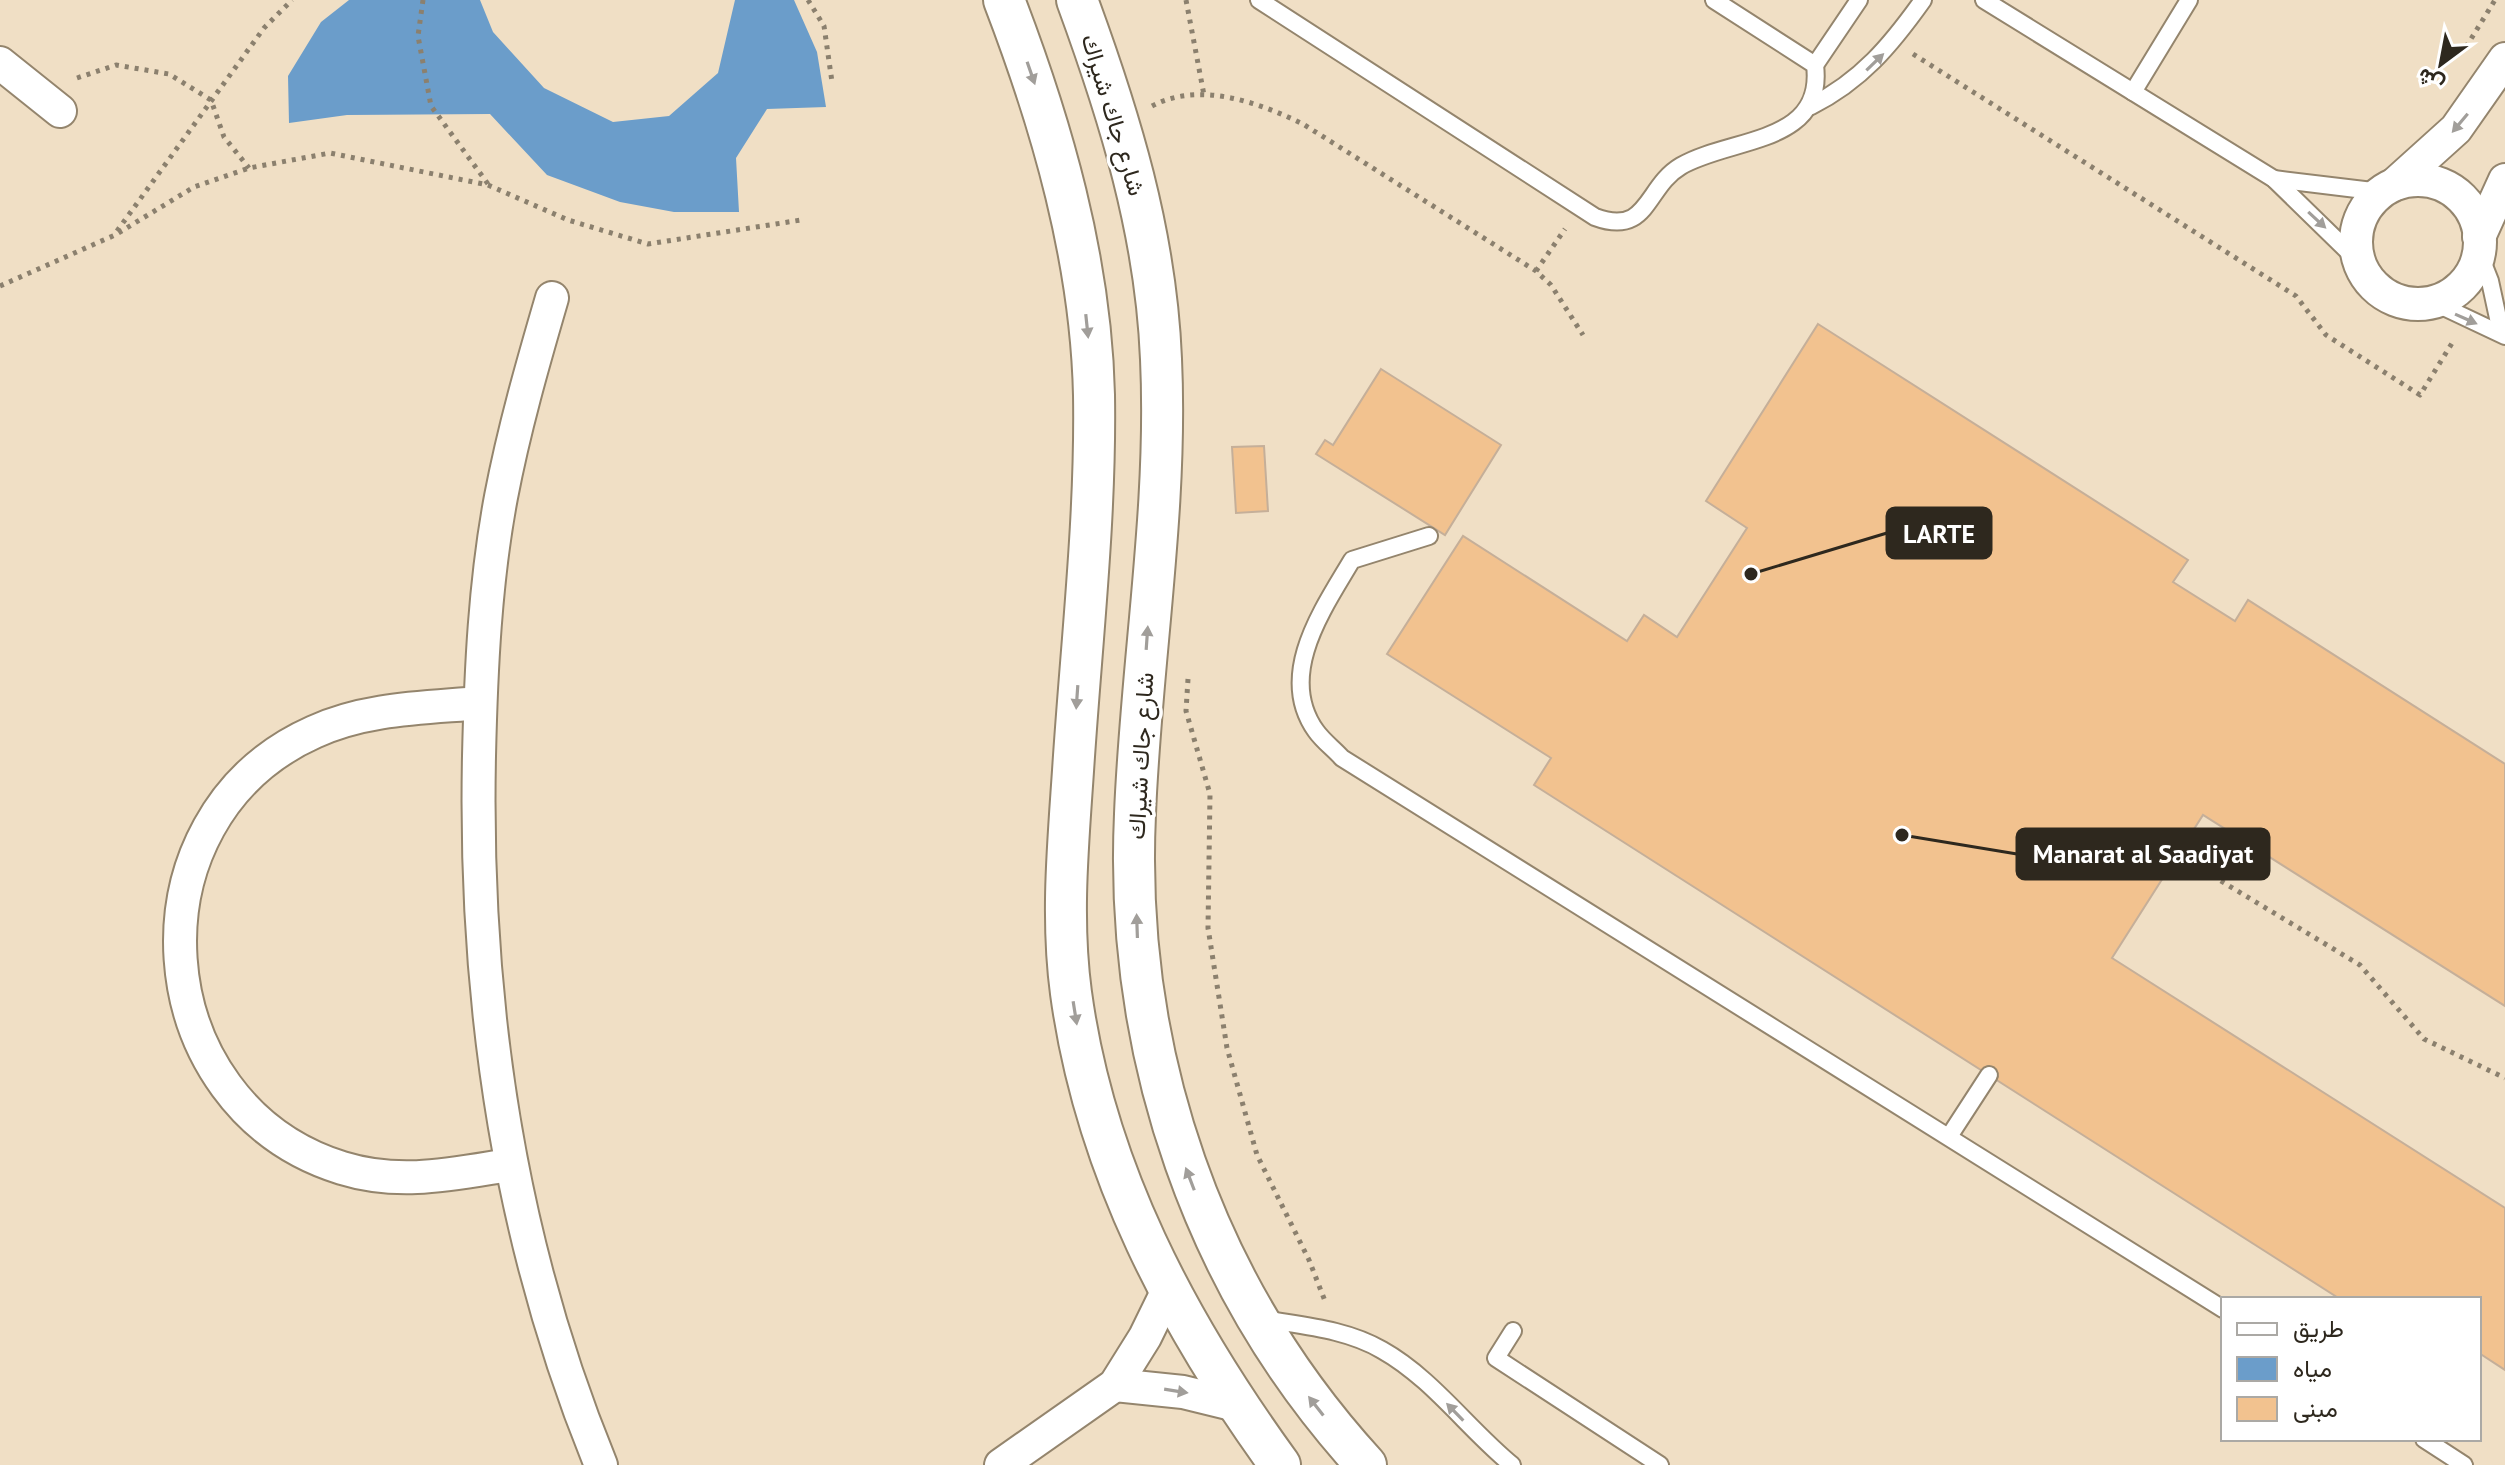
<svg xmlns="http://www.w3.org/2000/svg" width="2505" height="1465" font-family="'PT Sans',Vazirmatn,sans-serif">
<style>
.water{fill:#6b9dca}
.building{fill:#f2c28f;stroke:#c5af99;stroke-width:2}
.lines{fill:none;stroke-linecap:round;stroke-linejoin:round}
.service-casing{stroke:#94856d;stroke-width:20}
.minor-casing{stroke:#94856d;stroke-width:36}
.tertiary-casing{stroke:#94856d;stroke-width:44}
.path{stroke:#8b806e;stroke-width:5;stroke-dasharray:4 6;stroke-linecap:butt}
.service{stroke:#fff;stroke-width:16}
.minor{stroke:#fff;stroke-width:32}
.tertiary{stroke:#fff;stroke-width:40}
.oneway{fill:#a19e9a}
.labels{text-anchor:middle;stroke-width:7;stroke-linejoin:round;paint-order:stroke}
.street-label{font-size:24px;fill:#2e281e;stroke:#fff}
.leader{fill:none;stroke:#2e281e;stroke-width:3}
.callout-dot{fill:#2e281e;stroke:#fff;stroke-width:3}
.callout{fill:#2e281e;stroke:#2e281e;stroke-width:3}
.callout-label{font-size:26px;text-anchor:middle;font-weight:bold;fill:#fff}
</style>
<rect width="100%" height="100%" fill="#f0dfc5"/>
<polygon class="water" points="349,0 480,0 493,32 544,88 613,122 669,116 718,73 735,0 794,0 817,52 826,107 767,109 736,158 739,212 674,212 620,202 547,175 490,114 347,115 289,123 288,76 321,22"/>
<g class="building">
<polygon points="1818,324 2188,560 2173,582 2235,621 2248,600 2505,764 2505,1006 2203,815 2112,958 2505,1208 2505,1370 2479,1353 2479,1299 2340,1299 1534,785 1551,758 1387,654 1463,536 1627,641 1644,615 1677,637 1747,528 1706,501"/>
<polygon points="1381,369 1501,445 1445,535 1316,454 1325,440 1333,445"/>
<polygon points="1264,446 1268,511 1236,513 1232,447"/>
</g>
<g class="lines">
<g class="service-casing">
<g id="service">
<path d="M1259,0L1595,217C1649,237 1645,187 1681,166C1731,137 1825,145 1815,65L1714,0"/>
<polyline points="1984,0 2274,179 2358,261"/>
<polyline points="1815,65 1859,0"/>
<polyline points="2133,92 2189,0"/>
<path d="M1811,106C1861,81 1891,45 1923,0"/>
<polyline points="2274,179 2381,192"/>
<polyline points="2479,253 2490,281 2501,332"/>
<polyline points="2433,302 2505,336"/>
<path d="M1429,536L1352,560C1323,609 1276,675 1316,731C1323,741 1334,749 1342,758L2223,1309"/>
<polyline points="1950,1135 1989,1075"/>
<path d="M1263,1319C1303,1326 1346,1329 1382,1350C1432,1378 1468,1429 1512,1465"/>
<polyline points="1513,1331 1496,1358 1660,1465"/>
<polyline points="2424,1439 2464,1465"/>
</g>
</g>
<g class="minor-casing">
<g id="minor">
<polyline points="0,63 60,111"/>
<circle cx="2418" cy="242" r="62"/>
<polyline points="2395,184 2456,129 2505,59"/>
<polyline points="2479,237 2505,180"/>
<path d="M552,298C533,363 514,429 501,497C485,582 481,669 479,756C474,999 508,1239 601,1465"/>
<path d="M480,703C424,708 366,708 314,732C121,818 142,1106 342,1168C400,1186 452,1174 509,1165"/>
<polyline points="1115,1385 1183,1392 1236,1405"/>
<polyline points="1001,1465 1115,1385 1145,1337 1168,1290"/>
</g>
</g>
<g class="tertiary-casing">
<g id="tertiary">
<path d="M1004,0C1052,125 1091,260 1094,395C1096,520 1081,646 1073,771C1068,845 1061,919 1071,993C1095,1169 1177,1323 1280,1465"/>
<path d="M1077,0C1120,117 1156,234 1161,359C1168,511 1141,662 1135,814C1124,1054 1203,1287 1366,1465"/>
</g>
</g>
<g class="path">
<polyline points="423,0 418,36 431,106 488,184"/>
<polyline points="808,0 824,26 832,82"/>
<polyline points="1186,0 1204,95"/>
<polyline points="2466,47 2495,0"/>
<polyline points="1913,54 2296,296 2326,335 2420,395 2454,340"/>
<polyline points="77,78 116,65 169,74 211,100 224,137 249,168"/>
<path d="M1152,106C1199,81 1258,102 1303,124L1536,271L1551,285L1583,335"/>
<polyline points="117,231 264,28 292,0"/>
<polyline points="1536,271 1565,229"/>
<polyline points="0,286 115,235 194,187 249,168 330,153 488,185 568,220 648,244 801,220"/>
<polyline points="1188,679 1186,711 1210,794 1208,928 1227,1048 1257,1155 1309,1260 1325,1301"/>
<polyline points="2178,855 2360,965 2424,1039 2505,1078"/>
</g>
<use href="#service" class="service"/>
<use href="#minor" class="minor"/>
<use href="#tertiary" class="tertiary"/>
</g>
<defs><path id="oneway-solid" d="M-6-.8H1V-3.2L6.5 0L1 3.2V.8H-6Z" transform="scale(2)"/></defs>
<g class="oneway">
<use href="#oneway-solid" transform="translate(1875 62) rotate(-44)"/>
<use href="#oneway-solid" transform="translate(1031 73) rotate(71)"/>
<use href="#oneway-solid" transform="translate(2460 123) rotate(130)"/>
<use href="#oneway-solid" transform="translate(2317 220) rotate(43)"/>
<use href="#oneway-solid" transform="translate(2466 319) rotate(24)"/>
<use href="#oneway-solid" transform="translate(1087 326) rotate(84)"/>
<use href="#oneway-solid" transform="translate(1147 638) rotate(-86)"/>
<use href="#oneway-solid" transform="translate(1077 697) rotate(94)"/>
<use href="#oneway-solid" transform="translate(1137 926) rotate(-92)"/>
<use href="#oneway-solid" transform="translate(1075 1013) rotate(81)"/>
<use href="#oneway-solid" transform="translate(1190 1179) rotate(-111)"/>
<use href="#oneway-solid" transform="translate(1176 1391) rotate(9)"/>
<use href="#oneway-solid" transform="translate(1316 1406) rotate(-128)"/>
<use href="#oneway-solid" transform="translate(1455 1412) rotate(-134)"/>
</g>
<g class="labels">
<g class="street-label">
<text transform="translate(1113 115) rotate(73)" y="8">شارع جاك شيراك</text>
<text transform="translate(1141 756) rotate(-87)" y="8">شارع جاك شيراك</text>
</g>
</g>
<path class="leader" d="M1751 574L1887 533M1902 835L2017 854"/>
<g class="callout-dot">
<circle cx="1751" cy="574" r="8"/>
<circle cx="1902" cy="835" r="8"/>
</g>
<g class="callout">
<rect x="1887" y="508" width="104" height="50" rx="8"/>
<rect x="2017" y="829" width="252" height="50" rx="8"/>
</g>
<g class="callout-label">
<text x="1939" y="543">LARTE</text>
<text x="2143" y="863">Manarat al Saadiyat</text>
</g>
<rect x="2221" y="1297" width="260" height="144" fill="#ffffff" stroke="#aba9a5" stroke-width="2"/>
<rect x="2237" y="1323" width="40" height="12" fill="#ffffff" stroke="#aba9a5" stroke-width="2"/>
<text x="2293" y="1337" font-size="24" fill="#2e281e">طريق</text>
<rect x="2237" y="1357" width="40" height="24" fill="#6b9dca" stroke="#aba9a5" stroke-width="2"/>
<text x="2293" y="1377" font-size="24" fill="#2e281e">مياه</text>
<rect x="2237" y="1397" width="40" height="24" fill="#f2c28f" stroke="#aba9a5" stroke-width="2"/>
<text x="2293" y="1417" font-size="24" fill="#2e281e">مبنى</text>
<g transform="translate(2441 64) rotate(212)" stroke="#ffffff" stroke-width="6" paint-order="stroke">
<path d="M0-6L14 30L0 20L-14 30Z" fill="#2e281e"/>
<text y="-12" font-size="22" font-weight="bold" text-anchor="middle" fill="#2e281e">ش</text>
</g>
</svg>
